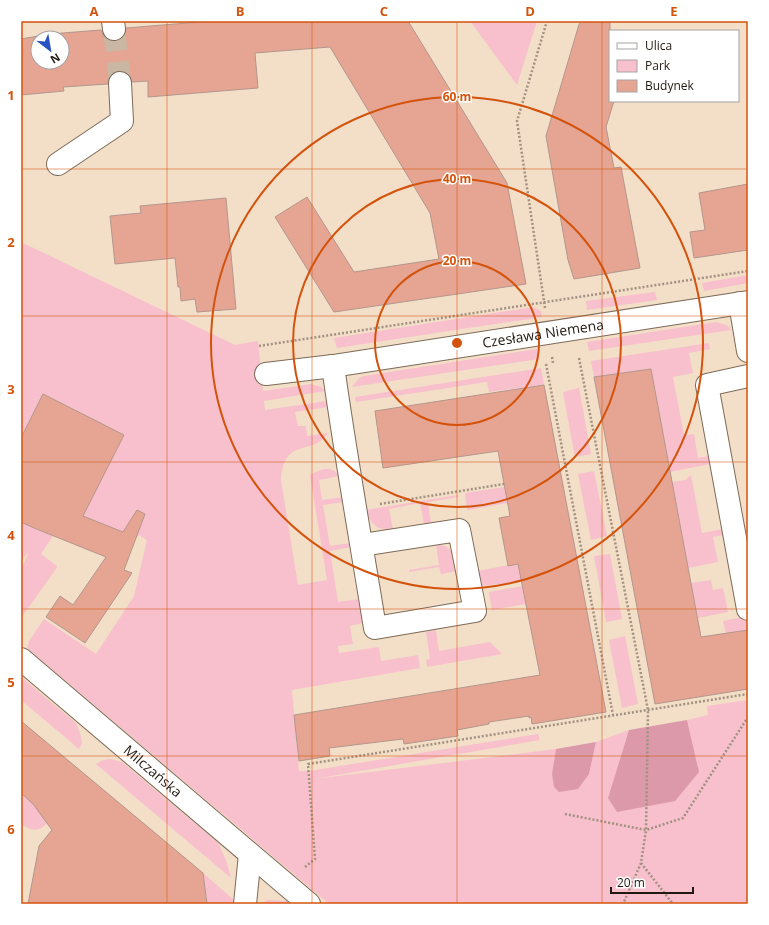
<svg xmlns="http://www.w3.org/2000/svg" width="769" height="925" font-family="'Open Sans',sans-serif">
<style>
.green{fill:#f7c0cc}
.forest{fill:#dc99a9}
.building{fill:#e6a592;stroke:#b3968d;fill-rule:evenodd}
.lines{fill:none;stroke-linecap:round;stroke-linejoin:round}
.minor-tunnel{stroke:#c9b7a3;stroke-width:22;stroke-dasharray:22 11;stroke-linecap:butt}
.minor-casing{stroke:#7d6b58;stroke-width:24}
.path{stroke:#a19181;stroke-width:2.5;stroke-dasharray:2 2;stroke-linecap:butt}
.minor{stroke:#fff;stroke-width:22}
.grid{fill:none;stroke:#d4530c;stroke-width:1;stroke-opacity:0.55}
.ring{fill:none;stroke:#d4530c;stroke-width:2}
.labels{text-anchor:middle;stroke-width:3;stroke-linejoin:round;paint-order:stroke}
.street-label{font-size:14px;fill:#211911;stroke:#fff}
.centre{fill:#d4530c;stroke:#fff;stroke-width:2}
.ring-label{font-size:12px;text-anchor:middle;font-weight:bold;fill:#d4530c;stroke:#fff;stroke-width:3;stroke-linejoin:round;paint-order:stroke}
.neatline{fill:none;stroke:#d4530c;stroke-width:1.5}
.grid-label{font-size:13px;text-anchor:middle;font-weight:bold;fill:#d4530c}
</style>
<rect width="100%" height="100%" fill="#f3dec8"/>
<g class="green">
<polygon points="470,21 537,21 517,85"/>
<path d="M21,242L235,345L258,341L263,391L311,384L321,387L325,391L264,401L265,410L327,401L328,407L295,412L298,426H306L307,436L328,433C312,457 284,436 281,480L298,585L327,580L310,475C320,469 332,465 339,476L319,480L322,500L343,497V502L323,505L330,546L350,543L351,547L330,551L338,602L359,599L363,623L350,626L353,644L338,646L339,653L379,647L381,661L418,655L420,668L292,690L299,771H309L538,734L540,740L314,779L556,749L552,774H589L596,742L629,730L608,798L697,763L687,720L708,715L707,706L748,700V904H329L27,648L29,641L44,619L96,654L134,596L147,540L139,535L136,538L83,516L124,435L21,438Z"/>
<polygon points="748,275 748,283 704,291 702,283"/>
<polygon points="655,292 657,300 587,310 586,301"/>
<polygon points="533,307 541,311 542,317 337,348 334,338"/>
<polygon points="716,322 727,325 731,330 589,351 587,342"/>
<polygon points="709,343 710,349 689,353 693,373 673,377 684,435 694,434 698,458 709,456 710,464 670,472 651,369 594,377 591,361"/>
<polygon points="537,349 539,359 352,387 359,378 364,376"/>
<polygon points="541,368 544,385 489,392 487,382 356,402 355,397"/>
<polygon points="579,388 591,454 575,457 563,392"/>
<polygon points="594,471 607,536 591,540 578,474"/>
<polygon points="691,475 702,533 723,529 724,535 713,537 718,562 688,568 672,482 685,480"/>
<polygon points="505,487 508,503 467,510 465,493"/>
<path d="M458,495V497L428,502L431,523L424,524L420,503L389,509L393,530C378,531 370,524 366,510Z"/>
<polygon points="21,522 53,536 41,554 57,566 56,569 21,618 21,569 29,552 21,561"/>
<path d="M436,545C454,545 454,556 457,571L441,574L439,567L409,572V570L439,565Z"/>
<polygon points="610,554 622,619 606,622 594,556"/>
<polygon points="519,563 522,582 480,586 478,571"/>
<polygon points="711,580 713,590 723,588 728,612 698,618 691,583"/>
<polygon points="523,586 526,604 492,610 489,592"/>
<polygon points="748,616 748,630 726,634 723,621"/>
<polygon points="436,630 439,651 490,642 502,654 427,667 426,660 430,659 426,632"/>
<polygon points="625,636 638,704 622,708 609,640"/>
<polygon points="21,677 76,723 81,736 82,743 79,749 21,700"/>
<polygon points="110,759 122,762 218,843 226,860 231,878 96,764 103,760"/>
<path d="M21,793L33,804L47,823C38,833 32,830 21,825Z"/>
<polygon points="203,873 234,900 234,904 207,904"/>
<polygon points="268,900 287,901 290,904 258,904"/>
</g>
<g class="forest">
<polygon points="687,720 699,772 675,801 617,812 608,798 629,730"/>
<polygon points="596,742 589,774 578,789 559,792 554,787 552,774 556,749"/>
</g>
<g class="building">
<path d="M212,21H408L507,183L526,284L334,312L275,217L307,197L354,272L439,259L430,213L330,47L255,53L258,88L148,97V81L132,82L130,76L126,72L120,71L113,73L109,78L108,84L63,87L64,91L21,95V39L50,34L101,30L104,37L109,40L115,41L122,39L125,34L126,28ZM38,38H62V62H38Z"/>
<polygon points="580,21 610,21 610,101 614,101 606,127 614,168 621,167 640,268 574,279 568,260 546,136"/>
<polygon points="748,184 748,250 694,258 690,232 705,230 699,193"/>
<polygon points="226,198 236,309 197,312 195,299 181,301 180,287 178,287 175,258 115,264 110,216 141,213 140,206"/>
<polygon points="651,369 701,637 748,630 748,689 655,704 594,377"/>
<polygon points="544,385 606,712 532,724 531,717 529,718 529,716 489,722 489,724 457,730 458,736 404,744 403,739 329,748 330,756 299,761 294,715 540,675 518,564 508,566 499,518 510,516 498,451 383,468 375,411"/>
<polygon points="43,394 124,435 83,516 123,532 137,510 145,514 124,570 132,573 85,643 46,617 60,596 73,605 106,557 34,528 21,522 21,438"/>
<polygon points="21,721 203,873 207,904 28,904 39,846 52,830 33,804 21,793"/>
</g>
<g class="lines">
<polyline class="minor-tunnel" points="114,29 120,83"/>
<g class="minor-casing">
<g id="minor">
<polyline points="113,21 114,29"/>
<polyline points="58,164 122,121 120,83"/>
<polyline points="740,303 748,351"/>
<path d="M333,366C345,453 361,541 375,628L475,611L459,530L362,545"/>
<path id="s1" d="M266,374L333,366L748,302"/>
<polyline points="748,609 707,385 748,376"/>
<path id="s2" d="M21,659L309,904"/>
<polyline points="245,904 250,854"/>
</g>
</g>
<g class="path">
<polyline points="545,308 517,121 547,21"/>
<polyline points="259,346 748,271"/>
<polyline points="552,357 553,363"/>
<polyline points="579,358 648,710 646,830 641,863 623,904"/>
<polyline points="546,364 613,715"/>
<polyline points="380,504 504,484"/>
<polyline points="565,814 646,830 683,818 748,717"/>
<polyline points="641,863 673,904"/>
<polyline points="305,867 315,859 308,764 748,694"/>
</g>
<use href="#minor" class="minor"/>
</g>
<path class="grid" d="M167,21V904M312,21V904M457,21V904M602,21V904M21,169H748M21,316H748M21,462H748M21,609H748M21,756H748"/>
<g class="ring">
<circle cx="457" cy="343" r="82"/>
<circle cx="457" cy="343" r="164"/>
<circle cx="457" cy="343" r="246"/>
</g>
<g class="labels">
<g class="street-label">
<text dy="5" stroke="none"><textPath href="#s1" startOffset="280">Czesława Niemena</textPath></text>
<text dy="5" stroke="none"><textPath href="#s2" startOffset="173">Milczańska</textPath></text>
</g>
</g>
<circle cx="457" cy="343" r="6" class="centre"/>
<g class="ring-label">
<text x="457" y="101">60 m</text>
<text x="457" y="183">40 m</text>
<text x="457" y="265">20 m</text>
</g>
<rect width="769" height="925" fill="none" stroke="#ffffff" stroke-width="44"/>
<rect x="609" y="30" width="130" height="72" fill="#ffffff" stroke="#a6a3a0"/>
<rect x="617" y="43" width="20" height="6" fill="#ffffff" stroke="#a6a3a0"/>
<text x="645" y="50" font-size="12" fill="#211911">Ulica</text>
<rect x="617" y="60" width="20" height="12" fill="#f7c0cc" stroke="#a6a3a0"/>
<text x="645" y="70" font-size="12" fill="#211911">Park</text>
<rect x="617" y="80" width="20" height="12" fill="#e6a592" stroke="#a6a3a0"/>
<text x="645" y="90" font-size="12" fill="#211911">Budynek</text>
<g transform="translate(50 50) rotate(149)"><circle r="19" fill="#ffffff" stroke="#a6a3a0"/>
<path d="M0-3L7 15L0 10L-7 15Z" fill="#2852c1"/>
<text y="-6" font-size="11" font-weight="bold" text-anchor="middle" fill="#211911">N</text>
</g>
<path d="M611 887v6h82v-6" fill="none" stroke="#211911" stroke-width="2"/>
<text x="617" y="887" font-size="12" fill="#211911" stroke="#ffffff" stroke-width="3" paint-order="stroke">20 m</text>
<rect x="22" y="22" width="725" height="881" class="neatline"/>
<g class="grid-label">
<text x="94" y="16">A</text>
<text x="240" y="16">B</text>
<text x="384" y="16">C</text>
<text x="530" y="16">D</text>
<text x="674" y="16">E</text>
<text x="11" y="100">1</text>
<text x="11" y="247">2</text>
<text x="11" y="394">3</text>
<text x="11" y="540">4</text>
<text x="11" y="687">5</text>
<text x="11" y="834">6</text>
</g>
</svg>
